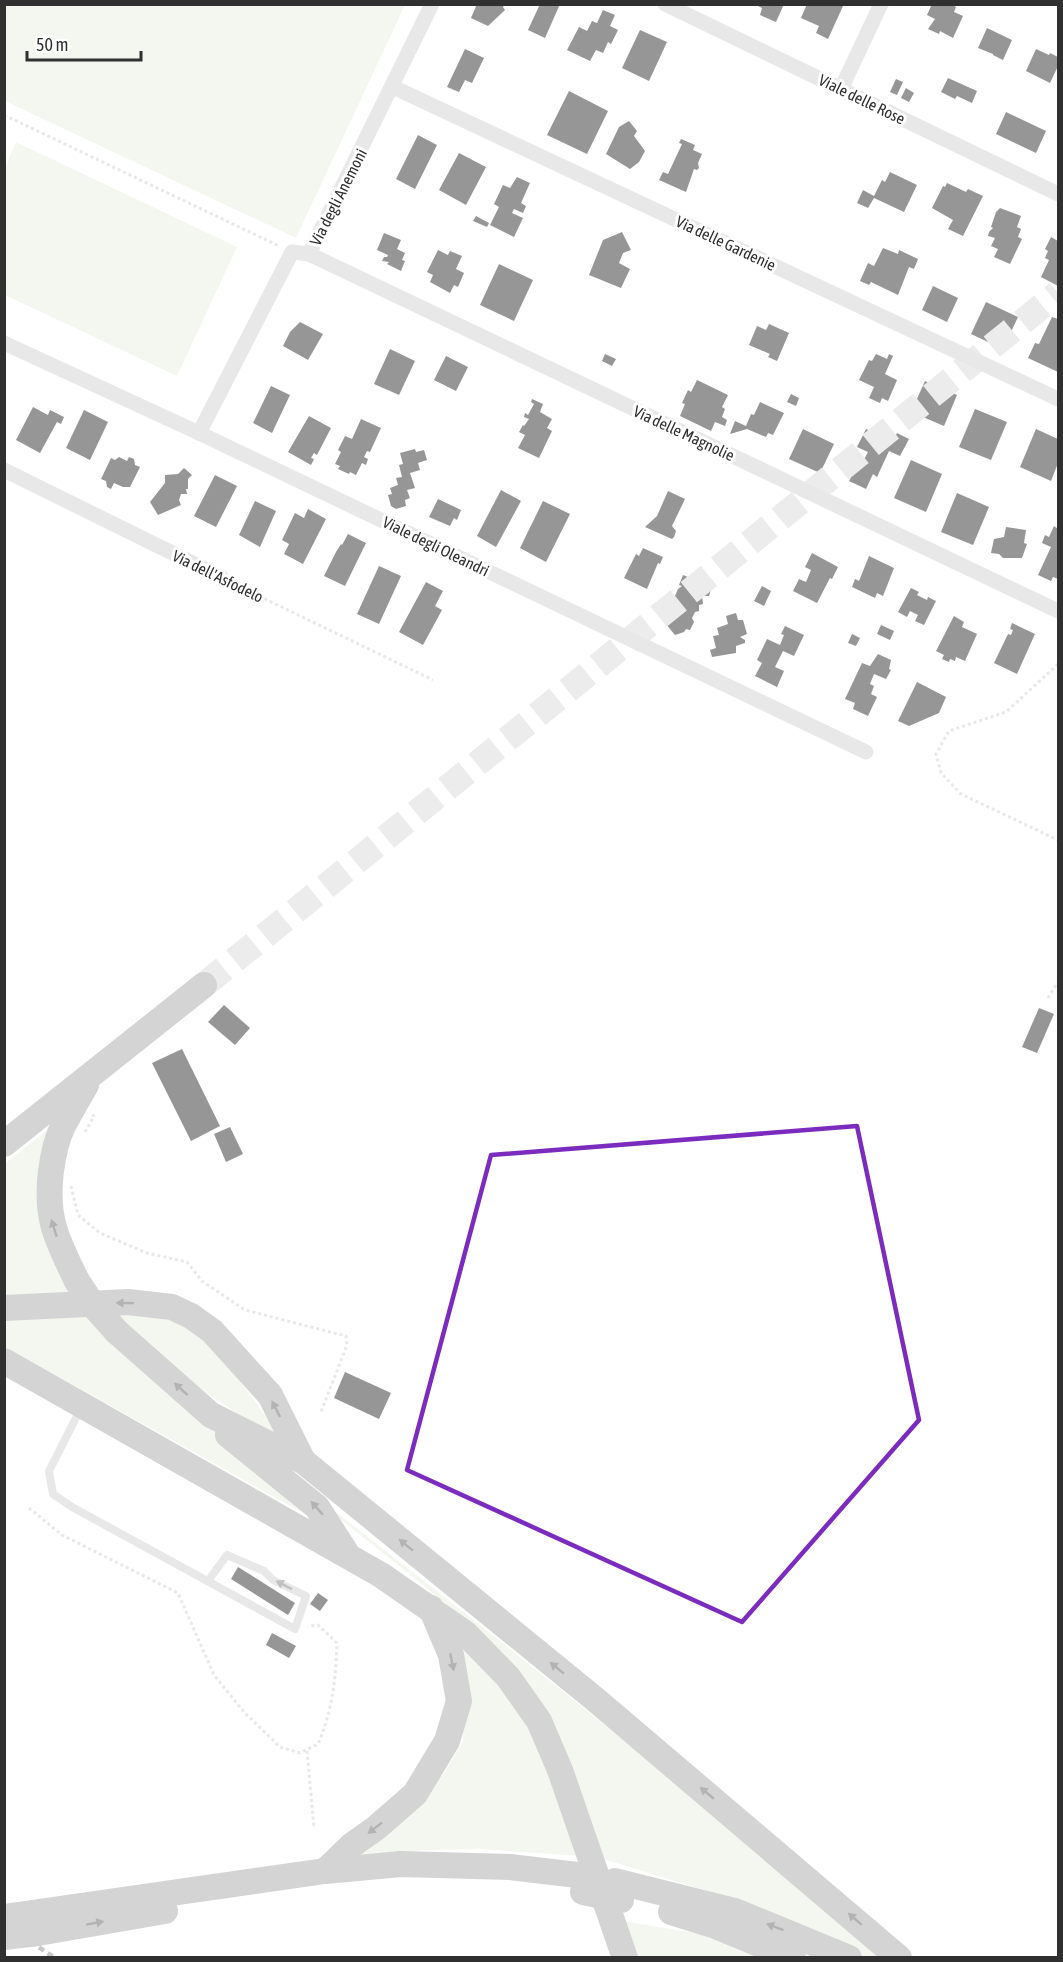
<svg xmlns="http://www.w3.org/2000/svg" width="1063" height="1962" font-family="'Asap Condensed',sans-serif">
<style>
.green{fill:#e4eede}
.building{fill:#171717}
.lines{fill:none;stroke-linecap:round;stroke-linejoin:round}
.trunk-tunnel{stroke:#d6d6d6;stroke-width:26;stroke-dasharray:26 13;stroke-linecap:butt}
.path{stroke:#cdcdcd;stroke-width:3;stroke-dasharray:3 3;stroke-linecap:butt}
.service{stroke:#cdcdcd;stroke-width:8}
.minor{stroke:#cdcdcd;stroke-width:15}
.trunk{stroke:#a0a0a0;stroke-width:26}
.rail{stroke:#858585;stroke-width:4.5;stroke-dasharray:6 4.5;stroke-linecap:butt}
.trunk-bridge{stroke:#a0a0a0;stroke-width:26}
.oneway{fill:#575757}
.oneway2{fill:#777}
.marked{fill:none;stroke:#7b2cbf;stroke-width:4.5;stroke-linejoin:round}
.labels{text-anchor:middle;stroke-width:6;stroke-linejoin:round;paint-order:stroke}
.street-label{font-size:16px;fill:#303030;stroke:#fff}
</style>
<rect width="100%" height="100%" fill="#fff"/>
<g class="green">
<polygon points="5,4 405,4 405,5 296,238 5,101"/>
<polygon points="16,142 237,247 177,376 5,295 5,168"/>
<polygon points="55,1124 46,1145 75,1292 5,1296 5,1166 7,1162"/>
<path d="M109,1312C125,1314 144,1313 160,1317C213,1330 243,1389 275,1428L273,1437L184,1378Z"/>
<polygon points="90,1316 195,1415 321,1523 5,1347 5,1318"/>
<path d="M327,1505C516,1652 703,1803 887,1957H864L844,1947L714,1893L600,1858L492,1643L454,1610L324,1506Z"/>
<polygon points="458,1642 482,1660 539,1741 581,1856 480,1849 424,1850 355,1858 415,1807 445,1772 463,1741 464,1707"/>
<polygon points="622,1921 708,1935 769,1957 634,1957"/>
</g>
<g class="building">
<polygon points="477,4 505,4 503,7 505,10 488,26 471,18"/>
<polygon points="540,4 560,4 545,38 528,30"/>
<polygon points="754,4 784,4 776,22 760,15 762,8"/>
<polygon points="807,4 843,6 828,39 816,33 819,26 801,18"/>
<polygon points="932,4 951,4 956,7 954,12 963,16 953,38 940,31 939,34 928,29 935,19 927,15"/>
<polygon points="603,10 615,15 610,26 618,30 611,44 608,42 603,53 596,50 590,61 567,50 579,27 587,31 592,21 597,23"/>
<polygon points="987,28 1012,40 1003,60 993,55 993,54 978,48"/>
<polygon points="640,30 667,42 649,81 622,68"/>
<polygon points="465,49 484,58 472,83 465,80 459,92 447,87"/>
<polygon points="1036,49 1049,55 1050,53 1058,57 1058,66 1050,83 1026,71"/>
<polygon points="948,78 977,91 972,103 957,96 955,99 941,92"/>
<polygon points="896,79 903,82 897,95 890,92"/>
<polygon points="906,88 914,93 909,102 901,98"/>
<polygon points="569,91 608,111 587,154 547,135"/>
<polygon points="1006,112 1046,131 1036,153 996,134"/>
<polygon points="629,121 637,131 634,136 645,151 639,162 630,169 606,154 619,127"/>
<polygon points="418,135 437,145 415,189 396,179"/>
<polygon points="681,139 695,145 693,150 702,154 698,163 699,168 697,170 694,169 686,192 659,180 663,172 668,174 682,144 679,143"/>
<polygon points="459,153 486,167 466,205 439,190"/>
<polygon points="890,172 917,185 904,212 874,198 868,208 857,203 863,190 874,196 882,180 885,182"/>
<polygon points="517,177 530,183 521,203 526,206 523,213 514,209 512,213 523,218 514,237 490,225 499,207 494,204 503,185 510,188"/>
<polygon points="947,183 966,192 968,189 983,196 963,236 948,229 953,220 932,208 943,186 945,187"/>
<polygon points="1000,208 1021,216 1017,227 1021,229 1018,237 1022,239 1010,264 994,257 998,249 991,246 995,238 988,236 989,232 993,228 991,227 996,212"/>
<polygon points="476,216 489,223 487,227 473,221"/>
<polygon points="622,232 631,250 623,253 619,263 630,269 621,288 589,275 603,240"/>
<polygon points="384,233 401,240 397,249 405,253 402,260 405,261 401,271 387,264 389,262 382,261 384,257 387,257 388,255 377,250"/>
<polygon points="1051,237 1058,241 1058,286 1041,277 1049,260 1045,258 1048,251 1045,249"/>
<polygon points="883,248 898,254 899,250 918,259 914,269 909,267 898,295 871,282 869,285 860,281 868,263 874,266"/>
<polygon points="438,250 448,255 450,251 462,256 456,269 464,273 458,287 454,285 450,293 430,282 433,275 427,272"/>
<polygon points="499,264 533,280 514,321 480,305"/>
<polygon points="933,286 958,298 947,322 922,310"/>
<polygon points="986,302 1018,317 1003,349 971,334"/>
<polygon points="1052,317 1058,319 1058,372 1028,358 1035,343 1039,344"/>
<polygon points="300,322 323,334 308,360 283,346 290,332"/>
<polygon points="769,324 789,333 777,361 768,357 770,354 749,345 757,326 766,330"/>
<polygon points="390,349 415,361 399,395 374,384"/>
<polygon points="605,354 616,359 612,366 602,361"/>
<polygon points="876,354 887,359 889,354 893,356 885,374 897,380 888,401 882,398 880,403 869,398 874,387 859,380 869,360 872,361"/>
<polygon points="446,356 468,367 456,391 434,380"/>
<polygon points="697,380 728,395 722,407 725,409 722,417 727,420 725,426 715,422 711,431 680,416 685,404 682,403 688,390 691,392"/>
<polygon points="925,381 957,395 944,426 916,414 917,412 912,410"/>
<polygon points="271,386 290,395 272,433 253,423"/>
<polygon points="791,394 799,398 796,406 787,402"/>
<polygon points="532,399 543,404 540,412 552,419 547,428 552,431 539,458 518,448 525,435 519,432 523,425 524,426 529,419 524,417 525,413 528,415 534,404 531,402"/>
<polygon points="760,402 784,413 773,435 768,433 766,437 747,429 730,434 735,421 746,426 751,414 754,415"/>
<polygon points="33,407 48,415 50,410 64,417 61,424 57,422 40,453 16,440"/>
<polygon points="975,409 1007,422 991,460 959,447"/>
<polygon points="84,410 108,422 90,460 66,448"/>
<polygon points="309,416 331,428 317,455 314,453 311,458 314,459 311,465 288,452"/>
<polygon points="361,419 381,428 370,452 367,451 364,457 368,459 366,465 362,463 356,475 350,472 349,474 338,469 340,466 335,464 341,452 338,450 345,436 352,439"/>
<polygon points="803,429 834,444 820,473 789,459"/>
<polygon points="866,429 893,442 897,433 909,439 900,456 889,451 877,477 873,474 866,489 849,481 857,466 860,467 868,452 857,447"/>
<polygon points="1036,429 1058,439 1058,463 1051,481 1020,467"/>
<polygon points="415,449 416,452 424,450 427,460 418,463 420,470 410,473 415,488 407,490 410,498 405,500 406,506 396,509 391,506 388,495 392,494 390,488 398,485 396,478 402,477 399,465 403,464 400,453"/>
<polygon points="119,457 127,461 129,457 134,459 135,465 140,467 130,487 123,487 114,483 111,489 107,487 106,481 101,479 111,458 115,460"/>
<polygon points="911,460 942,474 926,512 894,498"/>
<polygon points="184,468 192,475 188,479 188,489 186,489 187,494 181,494 179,500 181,505 158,515 150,502 165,483 165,475 178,474"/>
<polygon points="215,475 237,486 216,527 194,516"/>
<polygon points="501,490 521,501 496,547 477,536"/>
<polygon points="668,491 685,499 672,526 676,531 674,537 672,539 645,527 657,516"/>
<polygon points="957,493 989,507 973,545 941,532"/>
<polygon points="438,499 461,510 457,520 454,518 450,526 429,517"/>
<polygon points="255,501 276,511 260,547 239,535"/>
<polygon points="543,501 570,514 546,562 520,548"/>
<polygon points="308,509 326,519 303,564 284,554 289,544 282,540 295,513 304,518"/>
<polygon points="1054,526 1058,529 1058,579 1053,577 1051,581 1038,575 1051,547 1042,543 1045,535 1049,537"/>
<polygon points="1006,527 1026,530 1024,543 1027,544 1022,558 1003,558 999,554 991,553 994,539 1004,537"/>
<polygon points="348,534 366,543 345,586 324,576 336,552 341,544 342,545"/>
<polygon points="643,548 663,557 660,564 658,563 647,589 624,578 636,554 639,556"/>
<polygon points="721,553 733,558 729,568 717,562"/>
<polygon points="812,553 838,567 832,579 830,578 817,603 793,591 799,579 806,582 811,570 805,567"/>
<polygon points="869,556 894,568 883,596 877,593 875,598 852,587 855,579 859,581"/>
<polygon points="379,566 401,576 379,624 357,614"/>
<polygon points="683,575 712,587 709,596 702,596 703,604 699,605 699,611 695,612 692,618 694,622 690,630 686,629 684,632 675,635 665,623 670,619 671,614 668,612 678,589 682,586 679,585"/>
<polygon points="426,582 443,591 435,606 442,610 423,645 399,632"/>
<polygon points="762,586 771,591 764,606 754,601"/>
<polygon points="911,588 919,592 917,595 927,600 928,597 936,601 924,625 915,621 918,615 910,611 907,617 898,612"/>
<polygon points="736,613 738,620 743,620 747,634 740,637 745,640 745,643 736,646 736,653 712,657 710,650 716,648 713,636 719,635 717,628 728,624 726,616"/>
<polygon points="954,616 964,622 962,627 977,634 965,661 956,657 955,661 950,659 949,662 942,659 944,655 936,651"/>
<polygon points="1012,623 1035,634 1017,674 994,663 1008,634 1011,635 1013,630 1010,629"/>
<polygon points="881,625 894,631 890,640 877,634"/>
<polygon points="785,626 804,635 794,656 783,651 775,667 784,671 777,687 755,676 762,663 757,660 767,639 780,645 784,635 781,634"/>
<polygon points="852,634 860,638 856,646 848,643"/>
<polygon points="878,654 891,660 889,669 891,670 886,679 874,674 870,684 874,686 871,694 877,697 868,716 853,709 855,703 845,699 862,663 870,666"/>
<polygon points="917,682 946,697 939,713 909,726 898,721"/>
<polygon points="224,1005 250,1028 235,1045 208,1022"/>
<polygon points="1039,1008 1054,1014 1037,1053 1022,1047"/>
<polygon points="182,1049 220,1126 191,1141 152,1063"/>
<polygon points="230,1127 243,1154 226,1162 214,1134"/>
<polygon points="345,1372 391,1393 379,1419 334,1398"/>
<polygon points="238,1567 295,1603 288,1615 231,1579"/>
<polygon points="318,1593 328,1600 320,1611 310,1604"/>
<polygon points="272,1633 296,1646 289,1658 266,1645"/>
</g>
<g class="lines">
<polyline class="trunk-tunnel" points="204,985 1058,293"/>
<g class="path">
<polyline points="4,115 279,246"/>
<polyline points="232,583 433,680"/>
<polyline points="1058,664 1006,712 949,731 936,754 941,773 961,794 1058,840"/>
<polyline points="1048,998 1058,982"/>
<polyline points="85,1132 94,1116 92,1115"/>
<polyline points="71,1186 78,1215 100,1233 147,1253 187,1262 202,1281 245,1310 346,1336 347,1345 321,1412"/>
<path d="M29,1508L62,1535L178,1593L214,1675L244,1712L280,1747L300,1753L318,1744C332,1712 336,1678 337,1643L318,1625L308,1626"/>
<polyline points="307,1751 314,1828"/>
</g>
<polyline class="service" points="81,1408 49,1471 53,1494 72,1507 295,1629 306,1596 273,1580 264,1571 227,1555 208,1581"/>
<g class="minor">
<polyline points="665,4 1058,194"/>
<polyline points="393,87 1058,399"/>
<polyline points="841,89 881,4"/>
<polyline points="309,254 1058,611"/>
<polyline points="4,343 199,433 866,752"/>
<polyline points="199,433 292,252 309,254 432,4"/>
<polyline points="4,470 221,577"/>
</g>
<g class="trunk">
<polyline points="4,1144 204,985"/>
<path d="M77,1281C57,1240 45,1219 51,1171C53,1156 56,1140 63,1126C70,1112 78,1099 86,1085"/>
<polyline points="4,1308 128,1302 172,1307 191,1316 212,1331 270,1395 303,1461"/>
<polyline points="117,1332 211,1415 303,1461 596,1700 899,1958"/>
<polyline points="4,1361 381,1575 466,1634 508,1677 539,1721 560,1770 625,1958"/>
<polyline points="228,1435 317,1507 347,1554"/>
<polyline points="325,1871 352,1845 376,1828 415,1794 447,1741 459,1701 451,1655 431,1608"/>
<polyline points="615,1881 735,1911 849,1958"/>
<polyline points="671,1912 713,1925 793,1958"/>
<polyline points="4,1917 325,1871 401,1864 510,1867 577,1875"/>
<polyline points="38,1933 165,1911"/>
</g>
<polyline class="rail" points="4,1924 55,1958"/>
<g class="trunk-bridge">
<polyline points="77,1281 93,1305 117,1332"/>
<polyline points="583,1892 621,1900"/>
<polyline points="4,1937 38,1933"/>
</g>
</g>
<defs><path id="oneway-solid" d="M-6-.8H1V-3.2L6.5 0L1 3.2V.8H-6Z" transform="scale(1.5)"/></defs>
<g class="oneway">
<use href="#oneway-solid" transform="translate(54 1228) rotate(-107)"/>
<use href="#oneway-solid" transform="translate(125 1303) rotate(-179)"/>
<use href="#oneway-solid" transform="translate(181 1389) rotate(-138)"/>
<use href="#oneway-solid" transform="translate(276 1409) rotate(-117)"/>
<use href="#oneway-solid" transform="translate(317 1508) rotate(-131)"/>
<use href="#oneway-solid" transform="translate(406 1545) rotate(-141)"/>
<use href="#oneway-solid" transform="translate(452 1662) rotate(78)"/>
<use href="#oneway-solid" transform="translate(557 1668) rotate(-141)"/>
<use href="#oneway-solid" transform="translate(707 1793) rotate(-140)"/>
<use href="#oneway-solid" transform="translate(375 1828) rotate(142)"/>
<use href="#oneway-solid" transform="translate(855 1919) rotate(-139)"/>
<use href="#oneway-solid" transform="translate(95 1923) rotate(-10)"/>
<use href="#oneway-solid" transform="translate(775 1927) rotate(-159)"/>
</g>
<use class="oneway2" href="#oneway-solid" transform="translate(284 1585) rotate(-153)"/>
<path d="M0 0H1063V1962H0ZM857,1126L919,1420L742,1622L407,1470L491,1155Z" fill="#fff" fill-opacity=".55" fill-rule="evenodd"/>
<path class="marked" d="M857,1126L919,1420L742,1622L407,1470L491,1155Z"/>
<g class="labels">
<g class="street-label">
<text transform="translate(862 99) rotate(26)" y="6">Viale delle Rose</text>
<text transform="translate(338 197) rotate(-63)" y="6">Via degli Anemoni</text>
<text transform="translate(726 243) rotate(25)" y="6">Via delle Gardenie</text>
<text transform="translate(684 433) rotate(25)" y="6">Via delle Magnolie</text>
<text transform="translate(436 546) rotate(26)" y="6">Viale degli Oleandri</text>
<text transform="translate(218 576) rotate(26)" y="6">Via dell'Asfodelo</text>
</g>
</g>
<rect width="1063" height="1962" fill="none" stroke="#303030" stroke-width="12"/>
<path d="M27 51v9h114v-9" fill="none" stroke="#303030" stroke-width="3"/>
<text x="36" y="51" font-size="18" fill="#303030" stroke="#ffffff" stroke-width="4.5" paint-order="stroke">50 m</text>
</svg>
